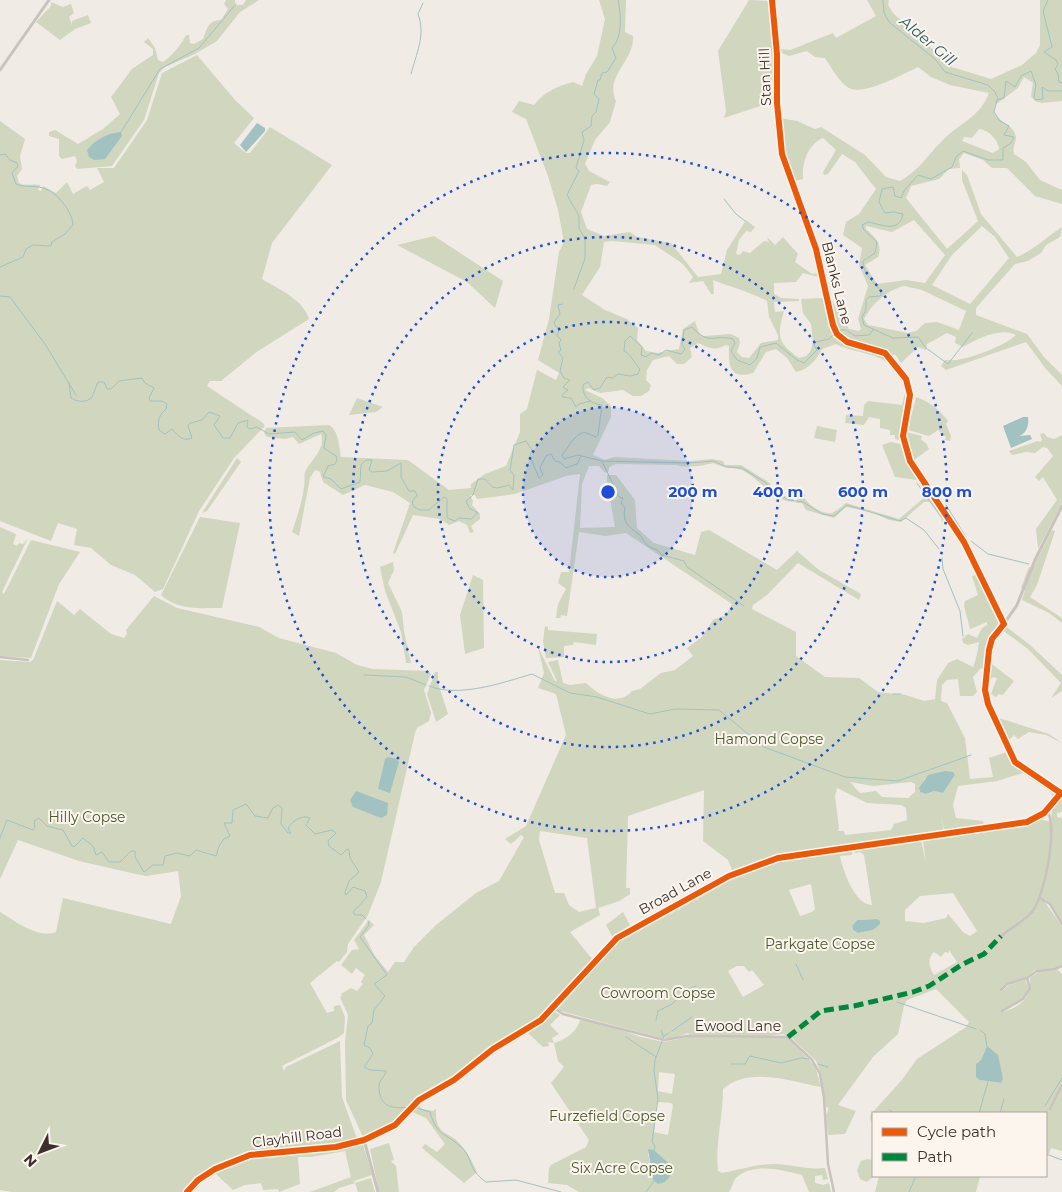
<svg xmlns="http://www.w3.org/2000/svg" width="1062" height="1192" font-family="Montserrat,sans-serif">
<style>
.green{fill:#d1d6bf;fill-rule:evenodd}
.water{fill:#a1c2c1}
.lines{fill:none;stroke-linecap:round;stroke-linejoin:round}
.stream{stroke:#a1c2c1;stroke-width:1}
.minor{stroke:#c9c3be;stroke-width:2.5}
.tertiary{stroke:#c9c3be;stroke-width:3}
.quiet{stroke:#00873e;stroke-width:5;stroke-dasharray:10 5;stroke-linecap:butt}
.cycleway-casing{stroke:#fbf5ee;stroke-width:9}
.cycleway{stroke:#e8590c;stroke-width:6}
.ring{fill:none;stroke:#1d4ed8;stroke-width:2.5;stroke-dasharray:2.5 5}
.labels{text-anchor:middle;stroke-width:4;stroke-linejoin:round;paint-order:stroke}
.street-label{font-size:14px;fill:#3b302b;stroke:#fbf5ee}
.park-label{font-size:14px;fill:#4a5a2e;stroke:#fbf5ee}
.water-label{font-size:15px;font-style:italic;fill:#1f5a5e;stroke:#fbf5ee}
.centre{fill:#1d4ed8;stroke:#fbf5ee;stroke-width:2.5}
.ring-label{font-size:15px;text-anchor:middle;font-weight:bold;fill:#1d4ed8;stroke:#fbf5ee;stroke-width:4;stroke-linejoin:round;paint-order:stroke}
</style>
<rect width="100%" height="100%" fill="#f0ebe5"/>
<g class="green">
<path d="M226,0H235V5H243L246,0H259L240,12L217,41L195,54L165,67L159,73L144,120L112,166L77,169L75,166L77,161L75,156L62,159L59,156V139L49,136V132L55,130L78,144L103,129L120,114L111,97L132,69L153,55V49L144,42L148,38L155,48L158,60L163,62C173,55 181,45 186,35H189L190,43L194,44L203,39C207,29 208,20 221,20L228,9L224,4Z"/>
<path d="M599,0H626L625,32L633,36C635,61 604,76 616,101L610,122L595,140L585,164L589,171L610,182L607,186L597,184L591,185L581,212L587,229L604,236L630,232L637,237L671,243L698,277L721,274L727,250L746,220L755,227L751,232L746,231L739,240L736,254L740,255L743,251L750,253L764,241L769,242L767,237L775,245L783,237L798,254L795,262L812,274L818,273L819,277L803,273L796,282L774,283V294L781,298L799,299V301L774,302L775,312L784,311C777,337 777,342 799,358L806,356L810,352L813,343L811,324L803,313L801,299L823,298L831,326L839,340L850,347L886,358L896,366L904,378L908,391L902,416L901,437L898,440L895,439V435H890V430L880,428V419L869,417L864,425L845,423L846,415L863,416L864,405L868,401L902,405L906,389C901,380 896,369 888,363C876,353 851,352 836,344L822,349C817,359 808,370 796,372L787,358L776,349L766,352L753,373C730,380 728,366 729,346L726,345C715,351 709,348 698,343L690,348L692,357L684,364H677L669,356L653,360L647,370L646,380L651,385L649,391L641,396H633L623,390L600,393L588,388L585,390L602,398L611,406V417L593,455L605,460L614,457L690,461L712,459L723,461L725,465H741L770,483L772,490L791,499L793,498L794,502C774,502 761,480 744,471C737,467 725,469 713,463C703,466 687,468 677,465L616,464L609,467V471L605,473L599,466H589L582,484L580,528L615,527L607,482V475H616L635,500L637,528L654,543L695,555L701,532L709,530L777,570L797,551L819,570L861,594L859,600L798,563L767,595L753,605L752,609L796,632V656L825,677L859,678L878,692L906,695L924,701L935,699L937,680L948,663L957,659L973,667C976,661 978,649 979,642L968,645L963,643L962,639L968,634L977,638L982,628L987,625V622L970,629L964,606L965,601L978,595L972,576L978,574L999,618L998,625L989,639L983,669L981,668L973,677L977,692L973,696H960L958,679L947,680L942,685L941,701L947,703L965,738L970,779L993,777L989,758L1007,752L1014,764L1055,792L1056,797L1051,801L1052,793L1023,773L997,781L958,786L953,805L956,818L983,821L984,827L945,833L941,817L944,833L788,855L763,860L733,872L728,860L703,841L704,790L628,816L626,888H630V894L619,901L598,908L600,915L570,932L593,960L559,998L531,1024L488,1049L452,1078L419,1096L394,1124L363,1137L346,1100L345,1042L348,1015L340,997L342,996L341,994L351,988L357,991L363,984L361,982L365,975L356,968L352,974L341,965L352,950L359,949L354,940L369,920L374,925L364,935L375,956L388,972L395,962H404L414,947L436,925L476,893L499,881L524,837L521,835L511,844L505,839L526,826L566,735L556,694L538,688L544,673L538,647L555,681H557L548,662L558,660L563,683L570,685L586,683C599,695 618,707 632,691L640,689L661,673L675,670L693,656L687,648L702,637L713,620L726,615L732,604L626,533L606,536L579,532L567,616L561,615L560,618H556L558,604L566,589L558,583L561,572H569L580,474L566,476L515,494L477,499L475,495H470L473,501L472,505L480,514V519L471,526L474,532L470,533L467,525L459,521L449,525L440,519L413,515L395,554L393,553L410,503L393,492L365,485L343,495L323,482L320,472L315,470L310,478L299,536L292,532C297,517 302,503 304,487C305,483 304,476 305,472C311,459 326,450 321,434L299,444L293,437L285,439L267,437L264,433L266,428L329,425C339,431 339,446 341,457L408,460L449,490L471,488V484L485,474L506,466L520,432V414L527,409L537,370L556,380L559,373L538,360L549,319L559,252L564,242L558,210L548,176L526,119L512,112L519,101L534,105C545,91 556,87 573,82L582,86L586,74L597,56L605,19ZM612,241L655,245L683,264L693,277L689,283L703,281L711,294H714L713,280C731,287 751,292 767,301L769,317L778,335V340L761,343L749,358L742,357L737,352L740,343L739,338L731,334L703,336L699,333L695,321L683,329L679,349L657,353L646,351L637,340L638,328L627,319L605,310L582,295L600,267L604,242ZM955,775L943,793L934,791L927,794L919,791L925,778ZM850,782L873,786L911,782L915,784V792L908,798L882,797L876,791L860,793ZM837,788L867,803L901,805L906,808L907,820L894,824L891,830L845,835L844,831H838L839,828L835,796ZM540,831L587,838L596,908L579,912L569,905L564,893H555L539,840Z"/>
<polygon points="749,0 769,1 776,65 775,101 724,118 726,111 718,51"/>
<path d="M867,0H889L888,5L893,13L952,67L991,79L1022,65L1036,53L1040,45V0H1062V101L1042,103L1035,101L1031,96L1033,83L1024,77L1018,88L995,105L994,112C999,123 1014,124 1016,137C1016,143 1012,147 1014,154L1026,162L1040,180L1062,190V204L1035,196L1007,168H992L983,160L964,153L959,159L960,168L949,169L939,179L911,186L906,198L947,249L978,221L962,180V170L967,175L981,214L1017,257C1034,250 1046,237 1062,227L1060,237L1046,245L1041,253L1028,261L1015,264L976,308V315L1027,334L1044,357L1062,375V386L1046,369L1026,342L946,370L941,366L945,360C961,363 1004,347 1016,335C999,327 978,339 963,347L955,343L956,337L947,333L927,344L926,350L918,347L901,363L895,354L892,356C886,351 878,348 870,347C837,341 835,328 828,298L831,299L849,329L859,331L861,329L858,319L868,286L859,265L862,248L843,235L846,222L859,214L876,189L855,162L842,154L828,174L824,175L823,172L836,150L823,138C807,145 802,163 803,179L794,181L784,150L780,118L797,121L815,129L821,127L865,155L886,177L900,181C922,168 926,156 944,139C960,123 980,117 989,93L950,85L931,77L918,67C903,74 864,96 849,88C840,83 831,67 825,58L815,57L807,51L789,56L780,52V49L790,50L833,33L836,38L876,16ZM979,129C988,129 999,141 999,149L993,153L962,141L964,137L972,138ZM914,220L945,255L925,283L906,280L877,284L865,265L878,257C883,244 875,237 866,229V226L892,232ZM982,226L995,237L1009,258L970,304L932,285L952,255ZM904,286L922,290L966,311L959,330L937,322L925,323L916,331L908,333L868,325L864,319C872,304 887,290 904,286Z"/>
<polygon points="51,2 63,7 71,4 74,13 69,17 72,25 72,21 88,15 91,23 75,29 60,40 36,22 51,6"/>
<path d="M197,55L235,100L254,118L234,143L246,153H250L270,127L332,165L272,243L262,279C278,289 303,299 309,319L258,351L221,381H210L207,386L263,423L265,426L234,458L199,511L163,589L155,592L135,575L111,565L91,548L74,545L77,529L58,523L51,541L0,521V121L25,139L20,156L22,169L17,176L19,183C26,187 32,183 40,185L38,190L41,191L43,186L56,193L67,182L73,194L87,186L90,190L104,182L97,168H114L147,120L162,73Z"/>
<polygon points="434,236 503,281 495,308 467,282 397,245"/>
<path d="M916,397C930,402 939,409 948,421L946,424L951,436L950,441L945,440L946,437L938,430L929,436L908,430Z"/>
<polygon points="357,398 383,407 376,412 349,415"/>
<polygon points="817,426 837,430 835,442 814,438"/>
<polygon points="906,432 922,436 921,440 926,443 929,449 914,460"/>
<polygon points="1044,433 1047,437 1054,439 1062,435 1062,503 1038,549 1036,529 1057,500 1043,477 1039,481 1035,477 1053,456 1047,448 1043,447 1035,453 1026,452 1012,455 1009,451 1038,441 1040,442 1042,440 1040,434"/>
<polygon points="891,442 900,444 917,480 895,477 882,445"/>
<polygon points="237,458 241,462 207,511 202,513"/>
<path d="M922,488L945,517L942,522L941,516L930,502H924L901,522L889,520L872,512L846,507L834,518L806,510L802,503H796L799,493L806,495L804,497C808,505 823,515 832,513C837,511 842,506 846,503L899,519L926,496Z"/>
<path d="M200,517L240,523L222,608C200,608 179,611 161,595Z"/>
<polygon points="0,527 16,534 13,544 17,546 19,543 23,544 28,538 2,592 4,594 31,540 80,552 59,584 31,658 0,656"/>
<polygon points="1052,530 1055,531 1037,585 1030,597 1062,618 1062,623 1049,613 1022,600 1025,590 1021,588 1029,567 1033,568"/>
<polygon points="393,562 394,570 388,583 402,612 404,631 411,663 406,663 401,632 385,591 380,567"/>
<polygon points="473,575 483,580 484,648 465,654 460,615"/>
<path d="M154,596L177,608L259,627L279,638L336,653L357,665L373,669L428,671L431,674L424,690L431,713L429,721L417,728L415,733L381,882L368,915L348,944L347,952L339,962L337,961L310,983L327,1013L334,1011V1006L340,1005L345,1017L344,1033L339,1037L282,1066L284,1071L286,1067L340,1041L342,1097L356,1136L359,1140L346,1143L345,1146L363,1145L372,1175L354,1181L355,1183L371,1178L375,1192H358L355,1183L339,1188L334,1192H310L351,1177L345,1151L311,1157H298L300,1184L279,1192L278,1189L263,1190L261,1183L245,1185L233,1190L216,1174L202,1182L196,1190L194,1185L214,1172L216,1174L219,1169L232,1164L231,1160L198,1176L184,1192H12L0,1190V912C15,921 38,939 56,932L63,898L171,924L181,896L178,871L146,876L136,874L79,861L18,840L0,879V660L30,662L33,660L57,601L74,615L80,609L111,634L124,638L127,634L126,630Z"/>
<polygon points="1004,625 1030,645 1062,675 1062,691 1051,698 1061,683 1028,649 1001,629"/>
<polygon points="545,626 548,627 548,630 597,634 596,645 574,642 573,645 564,646 564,657 546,658 543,641"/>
<polygon points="989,662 1014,681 1003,695 999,694 996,697 991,694 997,678 993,677 988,684"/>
<polygon points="435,672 438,672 438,683 448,714 436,722 427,694"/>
<polygon points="996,717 1049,734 1062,743 1046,735 1029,732 1018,739 1014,735 1007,742"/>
<path d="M1062,798V812L1057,813V817L1062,818V923L1052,905L1045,899L1044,901L1062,926V965L1056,968L1035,970L1027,977L1005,984L1000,990L1001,992L1009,985L1025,980L1029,988L1024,998L1003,1012C1021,1006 1032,998 1030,978L1040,971L1058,970L1062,974V1083L1050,1109H1051L1062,1087V1151L1051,1148L1049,1154L1046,1153V1113H873V1123L870,1119L871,1114L901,1081L917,1059L966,1027L969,1022L936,989L907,1000L904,1006L898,1034L873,1057L838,1105L856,1111L845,1134L828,1135L826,1115L829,1108L826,1107L821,1074L816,1061L791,1037L783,1034L762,1037L690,1035L688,1033L673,1038H661L557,1010L619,939L628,933L632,934V931L640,927L644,928L643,925L652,920L655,922V919L659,917L661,919L662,915L668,912L671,914V911L677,908L680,910V906L694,897L698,900V895L708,888L711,890V886L746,870L747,872L750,869L781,860L852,850V855L840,856C843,871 855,905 872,905L864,855L860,852L855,853L854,850L921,840L926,864L923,840L1018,826L1040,819L1051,822L1052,808ZM811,884L815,909L812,912L800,916L789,890ZM953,893L977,931L970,936L963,932L948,914L946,918L924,923L905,921V910L920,896ZM877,919L873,930L858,933L853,930L852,926L857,920ZM949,950L957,962L934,975C930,968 926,959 934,952L941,957L945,952L949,953ZM737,966H744L749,972L752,970L764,985L743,997L728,971ZM987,1046L999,1066L1003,1079L1000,1083L980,1080L977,1063L981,1060Z"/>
<polygon points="623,912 631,927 613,938 606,925"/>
<path d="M553,1011L560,1015L550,1025L559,1034L552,1038L554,1043C565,1040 577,1032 580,1020L604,1024L641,1037L663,1042L689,1037L788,1038L815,1066L821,1087C790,1081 748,1066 723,1089C723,1117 715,1144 718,1171L722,1173C740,1170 756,1164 774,1164C791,1164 807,1170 825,1168L828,1179L823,1180L822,1175L815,1176V1183L823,1185L829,1183L831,1192H809L802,1175C783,1170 752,1162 736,1178C733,1181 732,1188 729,1192H579L567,1185L548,1183L549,1168L551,1165L586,1147L589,1140L551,1083L564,1067L558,1061L554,1043L548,1042L549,1046L543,1047L527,1032ZM659,1072L675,1074L672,1094L658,1091ZM660,1102L671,1103L673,1105L668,1135L654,1132L657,1103ZM654,1150L671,1165L667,1180L659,1184L653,1180L648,1153Z"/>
<path d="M417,1104L422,1109L433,1111L436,1109C435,1137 449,1130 461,1145C467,1152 473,1163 477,1172L464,1183L422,1148L425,1144L437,1152L445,1144L426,1118L410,1111Z"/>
<polygon points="389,1143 394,1160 391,1161 396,1166 399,1192 379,1192 370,1149"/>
<polygon points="867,1159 873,1160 874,1176 867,1182 860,1179 857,1170 861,1161"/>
<polygon points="879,1176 980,1176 976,1192 875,1192"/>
</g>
<g class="water">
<polygon points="257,123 265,128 265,131 246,152 240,145"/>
<path d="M121,132L122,136L105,159L94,160L89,157L87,150C95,140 107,133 121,132Z"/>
<path d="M1023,417H1028C1029,425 1027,433 1019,436L1030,435L1032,439L1011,448L1003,426Z"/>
<polygon points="388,757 397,759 399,762 390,793 378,789 385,759"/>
<polygon points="945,771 953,772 955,775 943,793 934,791 926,794 920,792 919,788 928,775"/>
<polygon points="356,791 388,803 387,815 381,818 353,807 350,800"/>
<polygon points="877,919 880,921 880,924 873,930 858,933 853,930 852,926 857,920"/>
<polygon points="987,1046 998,1055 1003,1079 1001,1083 980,1080 976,1077 976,1064 981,1060"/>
<path d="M648,1149L654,1150L672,1166C672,1175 668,1183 658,1184L653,1180Z"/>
</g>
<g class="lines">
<g class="stream">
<polyline points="883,0 884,13 889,22 936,60 945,72 988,85 995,92 998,99"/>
<polyline points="1048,0 1043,11 1052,47 1044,52 1056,60 1058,64 1055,69 1058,74 1059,82 1062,83"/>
<path d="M411,74C416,54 426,35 418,14L423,3"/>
<polyline points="121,132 160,69 199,48 236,4"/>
<path d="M0,155L5,154L10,160L17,163L18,166L12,173L16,184C25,188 34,185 43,188C57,192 72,211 73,225L65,234L52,242L51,246L33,245L26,249L23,257L0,267"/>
<polyline points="724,199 736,214 745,221"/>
<polyline points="813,232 828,294"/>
<path d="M574,289L585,258V239L579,228V216L567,195L579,171L576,168L584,140L582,132L591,126L592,116L596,112L599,99L594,94L598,80H600L602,73L607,72L616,58L612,48C623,38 621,12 618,0"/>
<polyline points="0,296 10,297 45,344 76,395"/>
<polyline points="829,297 838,330"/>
<polyline points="563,304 558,305 560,314 554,322 556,327 560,328 557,335 561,340 559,343 561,350 558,352 563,358 560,371 564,378 570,380 563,387 568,390 562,395 563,397 571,398 576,407 579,404 591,401"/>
<path d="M838,330L829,339L816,342L814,345L817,350L804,363L797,360L776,343L760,347L757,358L750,365L737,360L731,351L735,343L733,339C713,334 709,346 692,327L684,330L682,344L685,349L681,354L666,350L659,355L651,353L646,357L641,355L642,347L630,336L625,341L624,351C632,355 633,362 640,369L638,374L630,376L618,374L613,378L607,377L600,388L594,390L588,382L583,385C582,397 591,404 602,405L598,435L596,437L584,432C572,437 570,446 562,455L564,459L578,455L602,461L689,463L714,461L726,467L742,468L766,483L771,490L789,500L803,502L822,514L834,516L847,505L900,521L906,518L924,530L939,549"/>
<polyline points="838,330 846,330 855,336 869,335 873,330"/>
<path d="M972,333L948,364L926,348L918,337L893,338L864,325L862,317L866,310V300L869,297L880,296L882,292C874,282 863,275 863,261L875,253L877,242L864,230L862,225L868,222C880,224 900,234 903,214L894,212L885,213L879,202L882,189L893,187L895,196L901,198L904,191L918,175L931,179L952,167L956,157L963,151L988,160H1003V148L1011,143L1014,137L1004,135L1009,126L1000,121L994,112L997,100L1004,98L1006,81L1015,87L1021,76L1031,71L1036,85L1034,97L1036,100L1043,99L1042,87L1048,91H1062"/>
<path d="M69,383L71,398C77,402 87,403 92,397L98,382H104L107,389H111L119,381L142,378L145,383L154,388L149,398L150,401H162L167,404L166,409C159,415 157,421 159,430L165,434L172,429C178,436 183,442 192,438L188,426L190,423L202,420L209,412L220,416L214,425L223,438H230L238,423L248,420L247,427L250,429L257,427L269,434L295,432L302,440L314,433L323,431L326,435L324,448L336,456L337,460L335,464L328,466L323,477L331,479L341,489L360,482L361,465L366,460H372L369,470L372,472L387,471L401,463V477L409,491H415L417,495L412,502L414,507L420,510H429L444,497L447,499V518L455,521L459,518L471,519L478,513L469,508L466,501L473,495L478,479H485C494,490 495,489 509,485L513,490L514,475L510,470L514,445L526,441L532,450L530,456L539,478L543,475L540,468L546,456L551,454L555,461L560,462L566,468L577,464L581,456"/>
<path d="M602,461L619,497L623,498L621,503L625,508C622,521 628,527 639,534C642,537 643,541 646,544C651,549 657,548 662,555L684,561L687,567L744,606"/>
<polyline points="917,483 941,517"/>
<polyline points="946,505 966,537"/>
<polyline points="971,541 988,554 1029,564"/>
<polyline points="942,558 943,569 960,611 963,636"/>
<polyline points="364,675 406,677 426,685"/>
<path d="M429,686C458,698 502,683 532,674L570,693L597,697L650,714L675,709L719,710L764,747L845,777L898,781L971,755"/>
<polyline points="893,694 901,694"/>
<path d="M0,838L7,820L33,830L35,827L34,821L39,818L47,826L63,830L72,846L74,847L83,838L93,846L96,855L102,852L109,862H120L131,851H135V857L144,872L153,865H163L165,856L177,853L190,856L196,850L216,856L219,846L224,839L230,836L224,823H232L233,810L246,804L255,816L268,818L273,808L278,805L282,808L281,824L288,833H291L288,829C290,822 303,814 310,818L306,825L315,834L332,830L336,833L328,841L329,846L341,855L347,849L349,850L350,858L359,872L349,881L345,892L346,895L353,887L365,891L367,897L353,912L355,915H362L366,919"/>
<path d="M368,921L369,925L360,937L387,975L374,984L385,996L374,1010L372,1023L368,1026L364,1045L370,1048L373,1054L364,1067L370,1070L386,1071C385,1076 379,1081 379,1086C379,1108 393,1109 410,1107"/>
<polyline points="796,964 803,980"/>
<polyline points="897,1002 976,1029"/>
<polyline points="656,1020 658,1011 672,1004 687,990 696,986"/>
<polyline points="661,1030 663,1036"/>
<polyline points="980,1030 985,1034 987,1047"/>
<polyline points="672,1031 692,1017"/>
<polyline points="626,1037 656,1057"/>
<polyline points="731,1064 745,1064 750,1056 781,1063 801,1058 809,1059"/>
<polyline points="818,1064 828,1067"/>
<polyline points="1045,1106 1062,1078"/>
<path d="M414,1107L430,1112C437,1137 445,1132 461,1147C473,1157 467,1169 486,1182L516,1180L561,1192"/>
<polyline points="889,1110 894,1113"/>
<polyline points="979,1113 988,1082"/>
<polyline points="1000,1113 1004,1099"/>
<polyline points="654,1151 655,1146 652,1142 658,1099 654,1071 655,1060 664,1036 669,1033"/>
<polyline points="1046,1154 1062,1160"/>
<polyline points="646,1192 654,1181"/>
<polyline points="909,1192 916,1176"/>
</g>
<g class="minor">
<polyline points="0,657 28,660"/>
<polyline points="1040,898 1050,904 1062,924"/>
<path d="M1001,936C1011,928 1024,921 1032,912C1045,896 1058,827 1047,810"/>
<polyline points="1001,990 1007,984 1027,978"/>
<polyline points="554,1008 563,1014 664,1040 687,1036 788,1037 812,1060 820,1074 824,1098 828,1164 834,1192"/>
<polyline points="1002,1011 1023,999 1030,988 1027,978 1037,971 1055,969 1062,966"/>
<polyline points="1050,1109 1062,1085"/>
</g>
<g class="tertiary">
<polyline points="772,0 777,54 777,103 782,154 816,249 833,325 837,334 847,342 885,353 906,379 910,395 903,436 910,461 964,542 1004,624"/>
<polyline points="0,70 49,0"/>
<polyline points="1061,794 1015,762 990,710 985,690 990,644 1017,605 1035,560 1062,506"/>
<polyline points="364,1140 378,1192"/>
<polyline points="187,1192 198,1180 215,1169 250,1155 336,1147 364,1140 395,1125 419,1100 454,1080 493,1049 541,1020 617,938 729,876 778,858 1027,822 1044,813 1061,793"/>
</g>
<polyline class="quiet" points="788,1037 821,1011 854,1006 913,992 929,986 963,964 984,954 1001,936"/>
<g class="cycleway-casing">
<g id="cycleway">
<polyline points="772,0 777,54 777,103 782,154 816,249 833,325 837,334 847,342 885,353 906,379 910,395 903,436 910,461 964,542 1004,624 992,639 989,650 985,690 988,704 1015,762 1062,794"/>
<polyline points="187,1192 198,1180 215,1169 250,1155 336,1147 364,1140 395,1125 419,1100 454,1080 493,1049 541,1020 617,938 729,876 778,858 1027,822 1044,813 1061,793"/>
</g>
</g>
<use href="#cycleway" class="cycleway"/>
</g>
<circle cx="608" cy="492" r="85" fill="#1d4ed8" fill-opacity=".12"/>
<g class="ring">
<circle cx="608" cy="492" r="85"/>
<circle cx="608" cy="492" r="170"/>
<circle cx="608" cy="492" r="255"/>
<circle cx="608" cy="492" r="339"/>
</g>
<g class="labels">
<g class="street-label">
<text transform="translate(765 77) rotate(-92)" y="5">Stan Hill</text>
<text transform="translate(837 283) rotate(76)" y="5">Blanks Lane</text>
<text transform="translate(675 891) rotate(-29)" y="5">Broad Lane</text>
<text x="738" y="1031">Ewood Lane</text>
<text transform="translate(297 1137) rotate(-7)" y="5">Clayhill Road</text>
</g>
<g class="park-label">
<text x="769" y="744">Hamond Copse</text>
<text x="87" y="822">Hilly Copse</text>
<text x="820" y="949">Parkgate Copse</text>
<text x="658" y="998">Cowroom Copse</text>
<text x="607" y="1121">Furzefield Copse</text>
<text x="622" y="1173">Six Acre Copse</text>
</g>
<g class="water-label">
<text transform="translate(928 41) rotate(40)" y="5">Alder Gill</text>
</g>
</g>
<circle cx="608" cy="492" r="8" class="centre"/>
<g class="ring-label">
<text x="693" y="497">200 m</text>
<text x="778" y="497">400 m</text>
<text x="863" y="497">600 m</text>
<text x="947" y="497">800 m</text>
</g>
<rect x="872" y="1112" width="175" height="65" fill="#fbf5ee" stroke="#aea6a0"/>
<rect x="882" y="1128" width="25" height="8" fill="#e8590c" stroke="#aea6a0"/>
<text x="917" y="1137" font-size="15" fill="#3b302b">Cycle path</text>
<rect x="882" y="1153" width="25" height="8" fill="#00873e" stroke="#aea6a0"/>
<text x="917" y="1162" font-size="15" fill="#3b302b">Path</text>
<g transform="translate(40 1152) rotate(228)" stroke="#fbf5ee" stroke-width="4" paint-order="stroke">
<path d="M0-4L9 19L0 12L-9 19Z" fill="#3b302b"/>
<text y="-8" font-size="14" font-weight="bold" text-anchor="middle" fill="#3b302b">N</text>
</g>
</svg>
